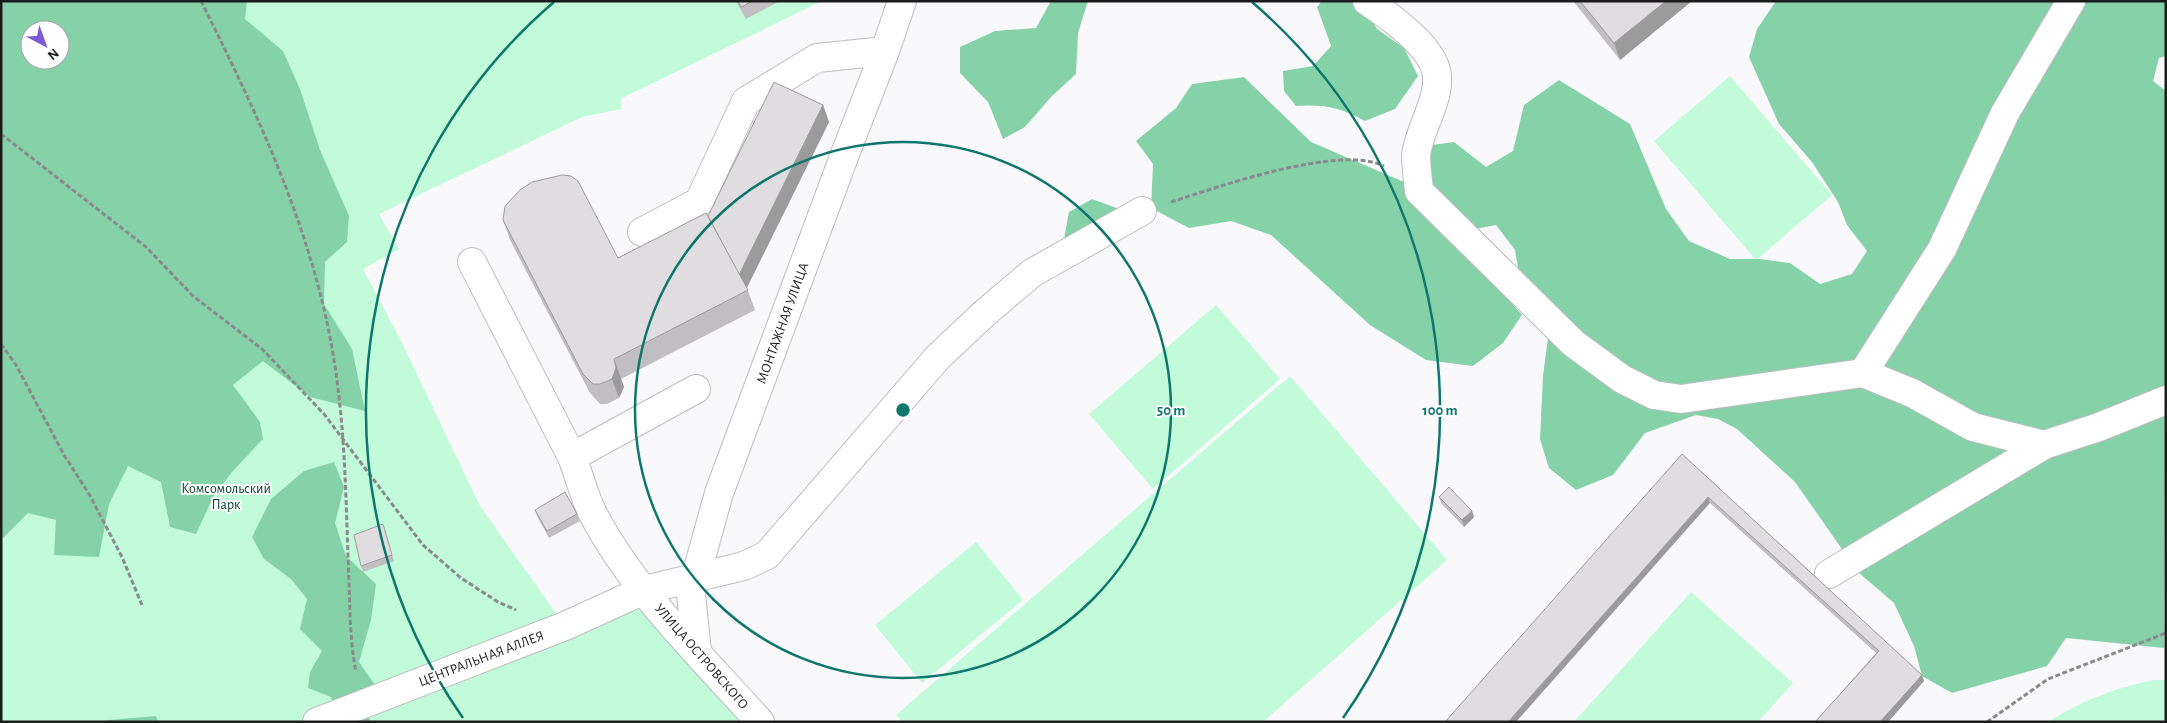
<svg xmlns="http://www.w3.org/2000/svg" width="2167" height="723" font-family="'Alegreya Sans',sans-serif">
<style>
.green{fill:#c1fbd9;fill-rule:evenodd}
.forest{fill:#86d2a8;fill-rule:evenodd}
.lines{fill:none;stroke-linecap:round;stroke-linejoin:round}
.minor-casing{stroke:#bdbdc0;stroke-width:30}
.path{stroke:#8a8a8c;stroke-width:3;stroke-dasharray:5 2.5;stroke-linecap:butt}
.minor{stroke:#fff;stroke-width:28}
.wall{fill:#c0bec0}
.shaded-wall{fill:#9c9b9c}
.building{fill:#dfdddf;stroke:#9c9b9c}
.ring{fill:none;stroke:#0f766e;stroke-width:2.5}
.labels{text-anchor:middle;stroke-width:4;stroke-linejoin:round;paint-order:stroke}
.street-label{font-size:14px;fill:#1c1c1d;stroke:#fff}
.park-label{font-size:14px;fill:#05442a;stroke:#fff}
.centre{fill:#0f766e;stroke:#fff;stroke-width:2.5}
.ring-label{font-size:15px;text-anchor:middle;font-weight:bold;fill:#0f766e;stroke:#fff;stroke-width:4;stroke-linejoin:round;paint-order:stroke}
</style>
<rect width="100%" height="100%" fill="#f9f9fc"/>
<g class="green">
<path d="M1,1H822L622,98L621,109L582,117L379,214L399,249L363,269L401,341L480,506L565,626L644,590L760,722H1ZM30,30H60V60H30Z"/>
<polygon points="1730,76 1832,195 1756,260 1654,141"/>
<polygon points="1216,305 1280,379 1153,489 1089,414"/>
<polygon points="1290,376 1447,560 1263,722 902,722 896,715"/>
<polygon points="976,542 1023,600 922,683 875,625"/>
<polygon points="1691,592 1793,683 1758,722 1574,722"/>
<path d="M2153,680H2166V722H2048C2081,701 2115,688 2153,680Z"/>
</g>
<g class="forest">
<path d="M1,1H247L245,19L283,51L300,89L320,150L349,216L347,242L325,262L324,304L352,349L365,411L310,397L263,361L233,385L260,422L263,439L232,472L213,497L196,534L170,527L161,482L128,466L109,504L99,557L54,555L56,520L28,513L1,540ZM30,30H60V60H30Z"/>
<polygon points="1051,1 1088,1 1078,33 1076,74 1051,97 1025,127 1003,139 988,102 960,73 960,47 995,31 1036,28"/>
<path d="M1322,1H1362L1377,29L1404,48L1418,76L1395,109L1365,121C1339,107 1325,104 1296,106L1284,91L1283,71L1313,66L1331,46L1317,7Z"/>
<polygon points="1776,1 2166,1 2166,56 2159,58 2153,81 2166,91 2164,648 2066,638 2047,666 1952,693 1922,676 1914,646 1894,603 1858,572 1795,482 1737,429 1718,419 1696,415 1645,433 1613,475 1576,490 1549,468 1540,439 1543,376 1549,330 1520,278 1515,250 1496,225 1459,232 1486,274 1522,315 1503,343 1473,366 1426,360 1370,325 1271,235 1231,221 1189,228 1151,208 1153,164 1136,141 1176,108 1192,84 1244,77 1311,142 1411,185 1417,147 1454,142 1486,167 1513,151 1524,105 1559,80 1630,124 1666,209 1689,241 1730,259 1759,259 1790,263 1820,284 1852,274 1867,251 1847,225 1838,202 1812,162 1779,124 1749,57 1757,29"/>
<polygon points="1092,199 1122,210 1088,249 1064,239 1069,212"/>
<polygon points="334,462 344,487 335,523 346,556 376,584 371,620 359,662 384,698 369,718 371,722 339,722 331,697 308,688 310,672 322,651 300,629 307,599 291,579 264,559 252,537 271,499 304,471"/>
<polygon points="156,716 158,722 102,722 109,720"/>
</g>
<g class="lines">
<g class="minor-casing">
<g id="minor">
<path d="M1367,1C1388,15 1427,43 1435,67C1445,94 1418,129 1416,156C1416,167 1418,179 1419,191L1573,343L1622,379L1654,395L1681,399L1863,373"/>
<polyline points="2071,1 2005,113 1942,249 1863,373 1912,393 1973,427 2044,445 2099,427 2166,400"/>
<polyline points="642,232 699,202 746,101 817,58 885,51"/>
<polyline points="472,262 572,457"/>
<path d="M696,389L572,457C579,475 584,496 593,514C634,592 702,657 760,722"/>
<polyline points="1829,574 2044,445"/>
<polyline points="697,652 691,594 719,493 845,154 885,51 902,1"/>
<polyline points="317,722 565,626 644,590 744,566 767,555 938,357 986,312 1032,273 1142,211"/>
</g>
</g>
<g class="path">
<path d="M201,1C261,121 320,246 337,381C346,447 346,514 349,581C350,611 350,642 356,672"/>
<polyline points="1,134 146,247 193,296 262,349 324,414 423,545 461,578 498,602 516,610"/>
<path d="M1171,202C1218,187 1339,144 1384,166"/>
<polyline points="1,344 16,365 64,455 89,494 122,557 142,605"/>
<polyline points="1987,722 2048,679 2166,633"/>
</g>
<use href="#minor" class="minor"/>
</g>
<g class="wall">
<polygon points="736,1 780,1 746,19"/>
<polygon points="1573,1 1692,1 1620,60"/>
<polygon points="823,105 829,122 747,288 755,310 621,379 624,387 619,398 607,404 600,404 590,393 510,240 503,220 618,258 708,216"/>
<polygon points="1682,454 1922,675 1924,681 1888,722 1815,722 1876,653 1710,503"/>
<polygon points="1439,497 1472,511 1474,517 1464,527 1441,503"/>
<polygon points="535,510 577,514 580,521 549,538 537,516"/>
<polygon points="385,530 394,561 363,572 361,566"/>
</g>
<g class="shaded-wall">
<polygon points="1666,1 1692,1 1620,60 1614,43"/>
<polygon points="823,105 829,122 745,291 739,275"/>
<polygon points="614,359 624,387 619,398 612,379"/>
<polygon points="1708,497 1710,503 1516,722 1508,722"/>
<polygon points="1472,511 1474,517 1464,527 1462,520"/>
<polygon points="1922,675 1924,681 1888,722 1880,722"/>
</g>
<g class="building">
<polygon points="738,1 753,1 741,7"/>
<polygon points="1580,1 1666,1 1614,43"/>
<polygon points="774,82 823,105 739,275 708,216"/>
<polygon points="562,175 571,176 578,181 618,258 706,213 748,290 614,359 616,368 612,379 600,384 593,384 583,374 503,220 505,206 520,190 532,182"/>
<polygon points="1682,454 1922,675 1880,722 1815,722 1879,651 1708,497 1508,722 1445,722"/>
<polygon points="1449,487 1472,511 1462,520 1439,497"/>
<polygon points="565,492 577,514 547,531 535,510"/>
<polygon points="383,524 392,555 361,566 354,535"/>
</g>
<g class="ring">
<circle cx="903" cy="410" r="268"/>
<path d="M463 718A537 537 0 0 1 554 2M1252 2A537 537 0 0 1 1343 718"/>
</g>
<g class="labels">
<g class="street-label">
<text transform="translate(782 323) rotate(-70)" y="5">МОНТАЖНАЯ УЛИЦА</text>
<text transform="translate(702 656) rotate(49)" y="5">УЛИЦА ОСТРОВСКОГО</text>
<text transform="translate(481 658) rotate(-21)" y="5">ЦЕНТРАЛЬНАЯ АЛЛЕЯ</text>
</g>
<g class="park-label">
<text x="226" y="493">Комсомольский<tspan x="226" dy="16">Парк</tspan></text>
</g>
</g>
<circle cx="903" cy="410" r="8" class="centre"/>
<g class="ring-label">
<text x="1171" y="415">50 m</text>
<text x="1440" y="415">100 m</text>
</g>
<rect width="2167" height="723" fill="none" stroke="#1c1c1d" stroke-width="5"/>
<g transform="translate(45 45) rotate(139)"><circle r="24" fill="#ffffff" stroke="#a4a4a5"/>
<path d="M0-4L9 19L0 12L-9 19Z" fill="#7b5bd5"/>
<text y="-8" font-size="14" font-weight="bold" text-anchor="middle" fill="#1c1c1d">N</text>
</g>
</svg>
